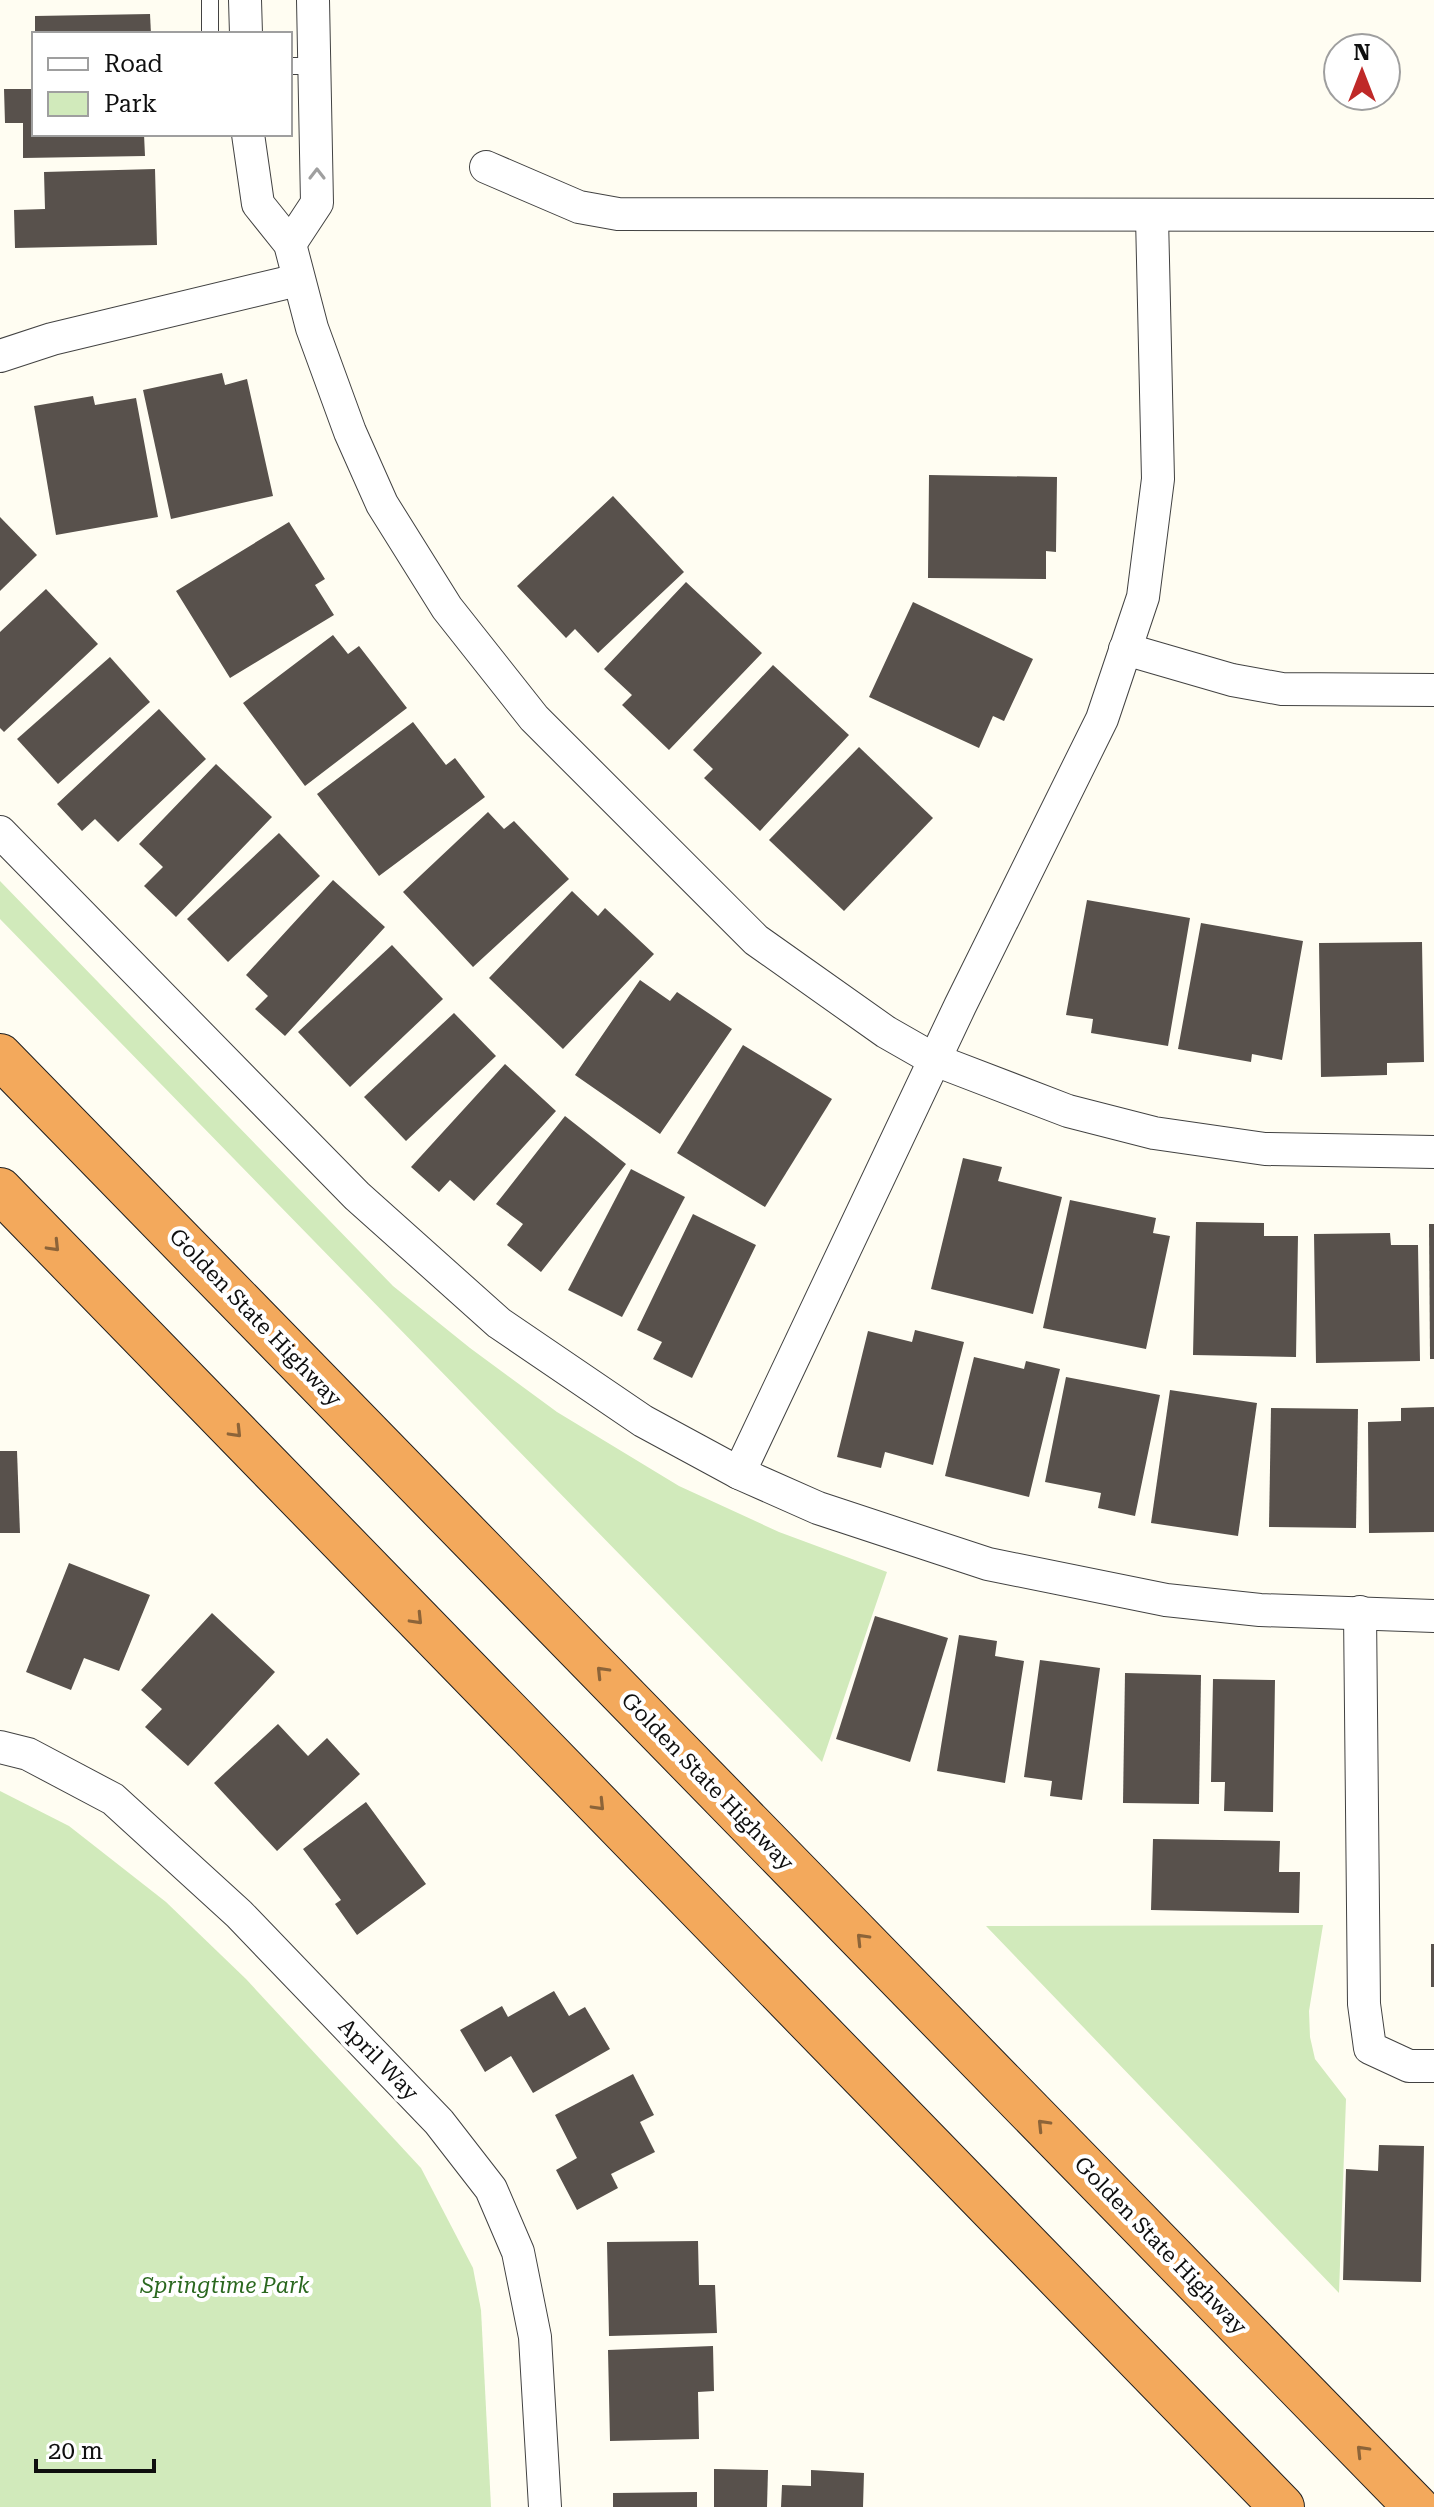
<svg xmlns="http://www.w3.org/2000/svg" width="1434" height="2507" font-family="'Roboto Serif',serif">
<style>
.green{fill:#d1eabb}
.building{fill:#58514c}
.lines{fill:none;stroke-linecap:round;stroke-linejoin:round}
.lane-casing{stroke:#424242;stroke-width:18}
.street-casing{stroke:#424242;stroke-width:34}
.highway-casing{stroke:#202020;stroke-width:46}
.lane{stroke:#fff;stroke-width:16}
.street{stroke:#fff;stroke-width:32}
.highway{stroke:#f3a95c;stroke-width:44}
.oneway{stroke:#9f9f9f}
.oneway2{stroke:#8c6439}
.labels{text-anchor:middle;stroke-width:8;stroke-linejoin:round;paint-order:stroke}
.street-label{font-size:22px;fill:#0f0f0f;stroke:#fff}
.park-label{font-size:22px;font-style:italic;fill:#2a681f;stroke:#fff}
</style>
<rect width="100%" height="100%" fill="#fffdf2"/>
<g class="green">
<polygon points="0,881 393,1286 470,1348 557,1412 679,1486 779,1532 887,1572 822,1762 0,919"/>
<polygon points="0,1791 69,1826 166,1902 246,1979 421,2168 473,2268 481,2310 491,2507 0,2507"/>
<polygon points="1323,1925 1309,2011 1310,2037 1315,2059 1346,2099 1339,2293 986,1926"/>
</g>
<g class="building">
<polygon points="150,14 151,34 35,34 35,16"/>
<polygon points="4,89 34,89 34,134 144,134 145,156 23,158 23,123 5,123"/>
<polygon points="155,169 157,245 15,248 14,210 45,209 44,172"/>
<polygon points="222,373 225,385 247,379 273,496 171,519 143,390"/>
<polygon points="93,396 95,405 136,398 158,517 56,535 34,406"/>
<polygon points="929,475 1057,477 1056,552 1046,551 1046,579 928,578"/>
<polygon points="613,496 684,572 598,653 575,629 566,638 517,586"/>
<polygon points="0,517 37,555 0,591"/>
<polygon points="289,522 325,579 315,585 334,615 230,678 176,591"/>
<polygon points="686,582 762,653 669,750 622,705 632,695 604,669"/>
<polygon points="46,589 98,644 4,732 0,728 0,632"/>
<polygon points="913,602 1033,659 1004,721 993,716 979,748 869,697"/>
<polygon points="333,635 348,654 359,646 407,708 305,786 243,703"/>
<polygon points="110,657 150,702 58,784 17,739"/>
<polygon points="773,665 849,735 760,831 704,778 713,769 693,750"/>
<polygon points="159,709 206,759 118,842 95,819 82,831 57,804"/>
<polygon points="413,722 446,765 455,758 485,797 379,876 317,794"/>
<polygon points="859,747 933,818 844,911 769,840"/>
<polygon points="216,764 272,817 176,917 144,886 163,867 139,844"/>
<polygon points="488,812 504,829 514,821 569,879 473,967 403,892"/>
<polygon points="279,833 320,876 228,962 187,919"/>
<polygon points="333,880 385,927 285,1036 255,1009 268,996 246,975"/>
<polygon points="572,891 598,916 605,908 654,954 563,1049 489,978"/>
<polygon points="1087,900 1190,918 1168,1046 1091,1033 1093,1019 1066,1015"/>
<polygon points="1201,923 1303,941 1282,1060 1252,1054 1251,1062 1178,1049"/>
<polygon points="1422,942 1424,1062 1387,1063 1387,1075 1321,1077 1319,943"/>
<polygon points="392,945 443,999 350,1087 298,1032"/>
<polygon points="640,980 670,1001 677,992 732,1029 660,1134 575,1075"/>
<polygon points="454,1013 496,1056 406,1141 364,1097"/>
<polygon points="743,1045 832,1099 765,1207 677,1153"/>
<polygon points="505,1064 556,1111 474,1201 450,1180 439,1192 411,1167"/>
<polygon points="565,1116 626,1164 541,1272 507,1245 523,1224 496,1204"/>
<polygon points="963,1158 1002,1167 998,1181 1062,1197 1033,1314 931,1289"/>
<polygon points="631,1169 685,1197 622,1317 568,1290"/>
<polygon points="1070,1200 1156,1218 1153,1233 1170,1236 1146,1349 1043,1328"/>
<polygon points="693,1214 756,1245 692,1378 653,1359 662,1342 637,1330"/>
<polygon points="1196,1222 1264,1223 1264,1236 1298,1236 1296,1357 1193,1355"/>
<polygon points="1429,1224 1434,1224 1434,1359 1430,1359"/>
<polygon points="1390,1233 1391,1245 1418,1245 1420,1361 1316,1363 1314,1234"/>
<polygon points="915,1330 964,1342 933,1465 885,1452 881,1468 837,1457 868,1331 912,1342"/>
<polygon points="974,1357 1024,1369 1026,1361 1060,1369 1029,1497 945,1476"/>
<polygon points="1066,1377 1160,1395 1135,1516 1098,1508 1101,1493 1045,1482"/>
<polygon points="1170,1390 1257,1403 1238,1536 1151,1523"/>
<polygon points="1434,1407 1434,1532 1369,1533 1368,1422 1401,1421 1401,1408"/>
<polygon points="1271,1408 1358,1409 1356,1528 1269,1527"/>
<polygon points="0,1451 17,1451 20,1533 0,1533"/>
<polygon points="69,1563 150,1595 119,1671 84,1658 71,1690 26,1672"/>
<polygon points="212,1613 275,1672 188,1766 145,1727 162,1709 141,1690"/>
<polygon points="875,1616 948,1638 910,1762 836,1739"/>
<polygon points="959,1635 997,1641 995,1656 1024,1661 1005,1783 937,1771"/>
<polygon points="1040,1660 1100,1668 1082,1800 1050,1796 1052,1781 1024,1777"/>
<polygon points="1125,1673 1201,1675 1199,1804 1123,1803"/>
<polygon points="1213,1679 1275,1680 1273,1812 1224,1811 1225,1782 1211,1782"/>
<polygon points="278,1724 308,1756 327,1738 360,1774 277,1851 214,1783"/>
<polygon points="366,1802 426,1884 357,1935 335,1904 341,1900 303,1849"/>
<polygon points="1153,1839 1280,1841 1279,1872 1300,1872 1299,1913 1151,1910"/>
<rect x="1431" y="1944" width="3" height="43"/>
<polygon points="554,1991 569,2016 585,2007 610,2049 533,2093 511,2056 485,2072 460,2030 502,2006 508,2017"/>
<polygon points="633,2074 654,2115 640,2122 655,2152 611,2174 618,2188 577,2210 556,2170 577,2158 555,2115"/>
<polygon points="1379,2145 1424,2146 1421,2282 1343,2280 1346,2169 1378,2171"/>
<polygon points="698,2241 699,2285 715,2285 717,2333 609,2336 607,2242"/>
<polygon points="713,2346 714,2391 698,2392 699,2439 610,2441 608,2350"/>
<polygon points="714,2469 768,2470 767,2507 714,2507"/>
<polygon points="811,2470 864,2473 863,2507 781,2507 782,2485 811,2486"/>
<polygon points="697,2492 697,2507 613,2507 613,2493"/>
</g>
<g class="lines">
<g class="lane-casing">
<g id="lane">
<polyline points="210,0 210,34"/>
<polyline points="290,66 315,66"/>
</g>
</g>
<g class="street-casing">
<g id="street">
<polyline points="245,0 246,34"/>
<polyline points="248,134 258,204 290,244 312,328 350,432 382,504 447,608 534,718 756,940 886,1032 935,1060 1068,1111 1154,1133 1265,1149 1434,1152"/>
<polyline points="486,167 579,207 618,214 1434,215"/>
<polyline points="290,244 317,203 313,0"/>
<polyline points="0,356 52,339 298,280"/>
<polyline points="1125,649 1232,680 1282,689 1434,690"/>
<polyline points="0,832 357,1196 499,1323 643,1421 739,1473 818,1508 988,1564 1166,1600 1260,1610 1434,1616"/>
<polyline points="739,1473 960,1006 1102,719 1143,597 1158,479 1152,217"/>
<polyline points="1360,1612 1364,2004 1370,2048 1409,2066 1434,2066"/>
<polyline points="0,1747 28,1754 113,1799 239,1914 439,2122 491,2189 518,2252 535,2337 545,2507"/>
</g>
</g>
<g class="highway-casing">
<g id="highway">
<polyline points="0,1056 1416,2507"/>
<polyline points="0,1190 1282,2507"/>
</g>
</g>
<use href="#lane" class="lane"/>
<use href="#street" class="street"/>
<use href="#highway" class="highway"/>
</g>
<defs><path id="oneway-chevron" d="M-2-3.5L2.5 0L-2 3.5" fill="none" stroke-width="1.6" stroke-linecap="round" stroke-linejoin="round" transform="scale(2)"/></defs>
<use class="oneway" href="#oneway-chevron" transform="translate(317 174) rotate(-90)"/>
<g class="oneway2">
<use href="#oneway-chevron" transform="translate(54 1246) rotate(46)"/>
<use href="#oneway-chevron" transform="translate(236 1432) rotate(46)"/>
<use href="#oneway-chevron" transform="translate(417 1619) rotate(46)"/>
<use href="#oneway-chevron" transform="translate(602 1672) rotate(-134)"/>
<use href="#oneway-chevron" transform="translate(599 1805) rotate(46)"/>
<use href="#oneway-chevron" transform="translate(862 1939) rotate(-134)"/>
<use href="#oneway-chevron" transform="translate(1043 2125) rotate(-134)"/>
<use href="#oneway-chevron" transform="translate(1362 2451) rotate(-134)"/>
</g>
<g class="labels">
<g class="street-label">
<text transform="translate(256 1317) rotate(46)" y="8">Golden State Highway</text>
<text transform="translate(708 1781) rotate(46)" y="8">Golden State Highway</text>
<text transform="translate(379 2059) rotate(46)" y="8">April Way</text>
<text transform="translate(1161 2245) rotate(46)" y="8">Golden State Highway</text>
</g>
<g class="park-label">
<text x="225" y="2293">Springtime Park</text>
</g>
</g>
<rect x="32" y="32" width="260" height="104" fill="#ffffff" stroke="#9f9f9f" stroke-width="2"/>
<rect x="48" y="58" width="40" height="12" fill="#ffffff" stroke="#9f9f9f" stroke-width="2"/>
<text x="104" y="72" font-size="24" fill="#0f0f0f">Road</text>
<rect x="48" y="92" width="40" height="24" fill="#d1eabb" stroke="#9f9f9f" stroke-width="2"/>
<text x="104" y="112" font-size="24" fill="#0f0f0f">Park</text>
<g transform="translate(1362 72)"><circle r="38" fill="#ffffff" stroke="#9f9f9f" stroke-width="2"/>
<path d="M0-6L14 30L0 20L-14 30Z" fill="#bf2928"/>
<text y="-12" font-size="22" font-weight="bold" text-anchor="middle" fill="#0f0f0f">N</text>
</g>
<path d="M36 2459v12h118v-12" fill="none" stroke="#0f0f0f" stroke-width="4"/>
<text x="48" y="2459" font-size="24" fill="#0f0f0f" stroke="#ffffff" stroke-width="6" paint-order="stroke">20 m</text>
</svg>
